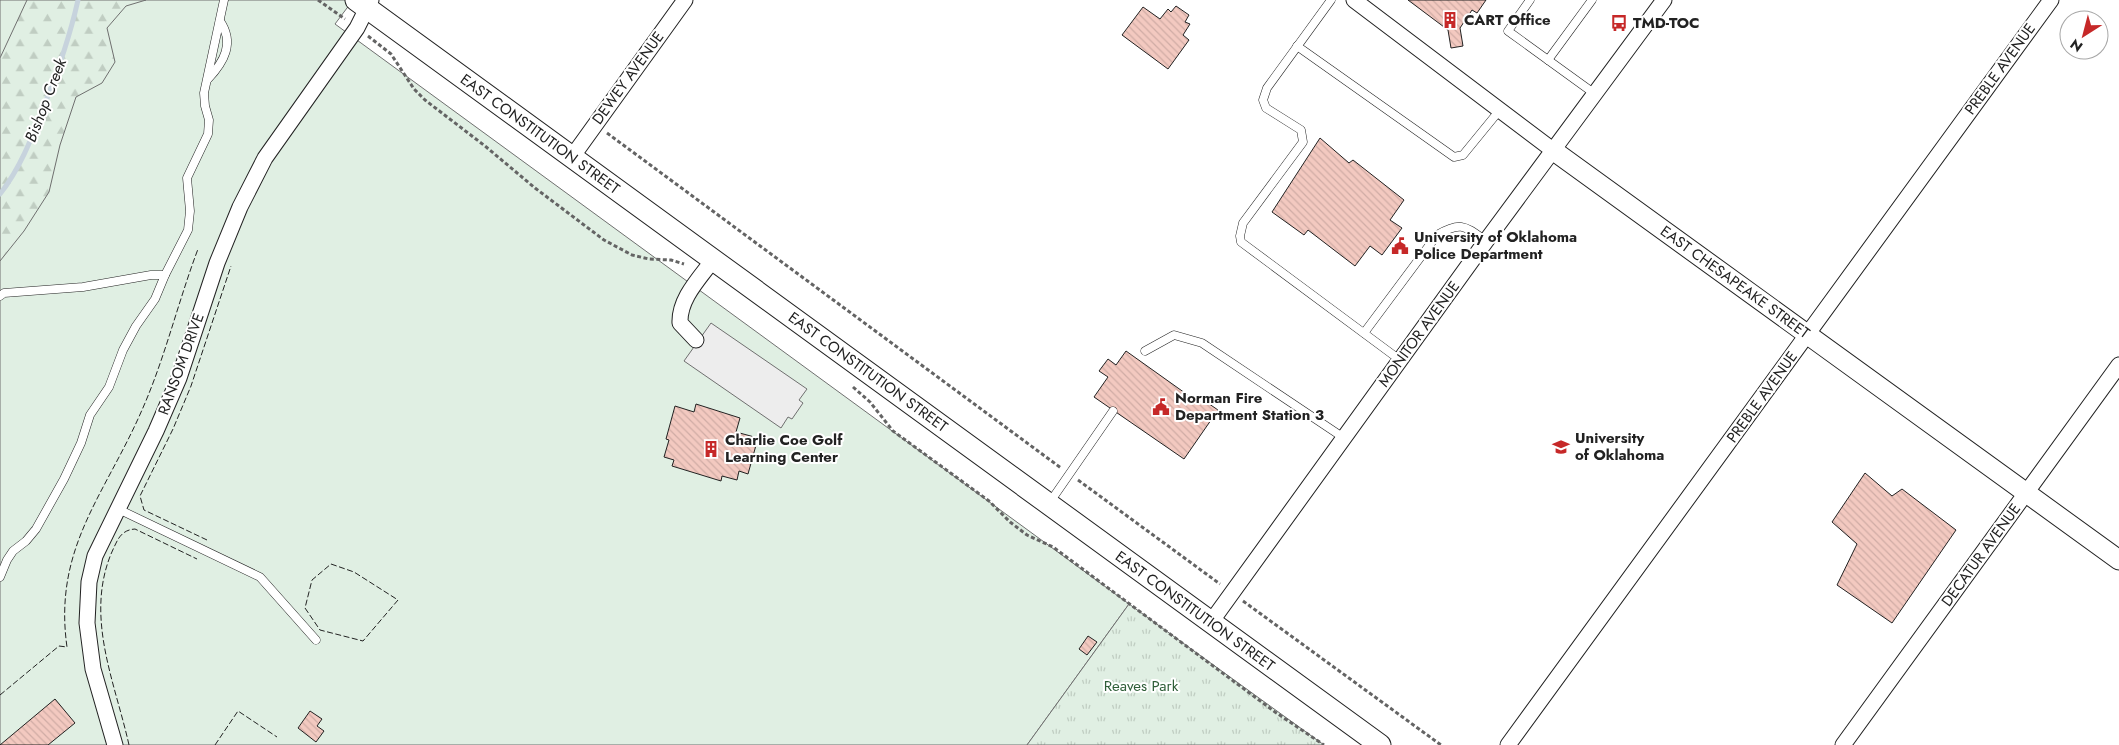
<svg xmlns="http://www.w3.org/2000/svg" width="2119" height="745" font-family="Jost,sans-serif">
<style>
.grass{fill:#e0efe3;stroke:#6f6f6f}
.forest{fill:url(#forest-firs);stroke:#6f6f6f}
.park{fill:url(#park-tufts);stroke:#6f6f6f}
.parking{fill:#ededed;stroke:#6f6f6f}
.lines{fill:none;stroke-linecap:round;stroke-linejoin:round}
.stream{stroke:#c7d3dd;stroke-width:5}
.building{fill:url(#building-back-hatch);stroke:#222}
.service-casing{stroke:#222;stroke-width:9}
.minor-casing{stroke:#222;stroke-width:17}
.tertiary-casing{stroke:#222;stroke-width:21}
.secondary-casing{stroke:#222;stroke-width:23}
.path{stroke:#646464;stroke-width:3;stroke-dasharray:4 2.5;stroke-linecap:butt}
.service{stroke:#fff;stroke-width:8}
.minor{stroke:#fff;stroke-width:15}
.tertiary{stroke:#fff;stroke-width:19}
.secondary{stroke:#fff;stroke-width:21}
.fence{stroke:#222;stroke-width:1;stroke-dasharray:6 2.5;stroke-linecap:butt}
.labels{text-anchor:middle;stroke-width:4;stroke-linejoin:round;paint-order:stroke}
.poi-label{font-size:15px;font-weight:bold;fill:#222;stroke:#fff;text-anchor:start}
.street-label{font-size:15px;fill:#222;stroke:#fff}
.park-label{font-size:15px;fill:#2f5e38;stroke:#fff}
.water-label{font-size:16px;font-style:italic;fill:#222;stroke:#fff}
</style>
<defs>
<pattern id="forest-firs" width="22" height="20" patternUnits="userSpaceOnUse" patternTransform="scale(1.25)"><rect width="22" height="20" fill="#e0efe3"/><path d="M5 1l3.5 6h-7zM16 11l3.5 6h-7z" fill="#c0cdc2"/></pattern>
<pattern id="park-tufts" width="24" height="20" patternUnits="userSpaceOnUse" patternTransform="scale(1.25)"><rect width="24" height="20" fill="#e0efe3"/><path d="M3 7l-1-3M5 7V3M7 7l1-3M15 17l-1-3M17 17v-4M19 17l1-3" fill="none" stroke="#c0cdc2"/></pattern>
<pattern id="building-back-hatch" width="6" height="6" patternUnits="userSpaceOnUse" patternTransform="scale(1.25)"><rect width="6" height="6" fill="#f3c9c0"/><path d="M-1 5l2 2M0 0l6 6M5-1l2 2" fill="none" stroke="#d0aca5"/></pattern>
</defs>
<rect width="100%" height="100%" fill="#fff"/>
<polygon class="grass" points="0,0 353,0 335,24 1129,604 1027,745 0,745"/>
<polygon class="forest" points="27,0 146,0 126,6 107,28 115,62 102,83 76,97 60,145 49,192 24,231 0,261 0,58"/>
<polygon class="park" points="1129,604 1324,745 1027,745"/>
<polygon class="parking" points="711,323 807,389 799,400 803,403 792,419 788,417 781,428 684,361"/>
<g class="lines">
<path class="stream" d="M0,194C21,167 32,137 44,106C58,71 70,36 78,0"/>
</g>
<g class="building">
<polygon points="1408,0 1486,0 1477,13 1472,10 1460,28 1463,46 1451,48 1448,30"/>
<polygon points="1176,6 1189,15 1185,22 1190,24 1183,35 1189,40 1168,69 1122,35 1143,7 1160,19 1168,9 1171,12"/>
<polygon points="1320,138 1349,163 1353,160 1404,200 1390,220 1402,228 1382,255 1370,246 1355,266 1308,230 1304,235 1272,212"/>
<polygon points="1126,351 1199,403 1202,399 1218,410 1184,459 1094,397 1108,377 1099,371 1108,359 1116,365"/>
<polygon points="696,404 740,418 736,432 758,438 748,474 739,471 737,480 722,476 721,481 672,466 674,460 664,457 669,440 666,439 675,406 694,412"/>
<polygon points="1865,473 1892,496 1902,489 1956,530 1892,623 1837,585 1857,544 1832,522"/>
<polygon points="1088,636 1097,642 1087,655 1079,649"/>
<polygon points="55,699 75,723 48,745 0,745"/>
<polygon points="310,711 322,719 317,726 324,731 316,742 298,728"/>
</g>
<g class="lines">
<g class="service-casing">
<g id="service">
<polyline points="1331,0 1267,88 1263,100 1266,108 1301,130 1303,142 1243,223 1240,236 1241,242 1400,360"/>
<polyline points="1530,0 1508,31 1595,94"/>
<polyline points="1297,46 1454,157 1463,155 1499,111"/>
<polyline points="1548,60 1592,0"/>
<path d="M208,79C224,62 235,43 220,21"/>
<polyline points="0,296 4,293 83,287 151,275 165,275 188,230 190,211 187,178 208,134 209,120 205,106 204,93 224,0"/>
<path d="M1364,333L1437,235C1461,221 1465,226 1486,241"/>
<polyline points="1145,351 1174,335 1202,343 1344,438"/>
<polyline points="1050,502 1113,411"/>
<polyline points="118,509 260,577 316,640"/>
<polyline points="0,577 7,560 13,551 26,541 36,529 64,479 81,443 90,415 109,387 123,350 136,326 155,299 165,275"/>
</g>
</g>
<g class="minor-casing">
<g id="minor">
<polyline points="1354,0 1554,151"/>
<polyline points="572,157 685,0"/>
<path d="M696,340L680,323C679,299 699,279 713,260"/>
<polyline points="1211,622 1486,241 1664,0"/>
<polyline points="115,745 93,669 87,623 89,582 95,556 156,431 179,378 217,263 240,207 265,158 357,28 371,0"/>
<polyline points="1508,745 2051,0"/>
<polyline points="1843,745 2119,365"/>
</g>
</g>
<g class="tertiary-casing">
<polyline id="tertiary" points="1554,151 2119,560"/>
</g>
<g class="secondary-casing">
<polyline id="secondary" points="356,0 1380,745"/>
</g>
<g class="path">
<polyline points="318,0 345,19"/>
<polyline points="368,36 391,54 414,89 425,100 485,146 535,188 604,240 632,255 649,259 671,260 684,264"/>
<polyline points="607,133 1061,468"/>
<polyline points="853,387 870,402 893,431 989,501 1010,522 1027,535 1053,547 1275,712 1324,745"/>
<polyline points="1078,480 1220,584"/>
<polyline points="1243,601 1441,745"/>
</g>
<use href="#service" class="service"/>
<use href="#minor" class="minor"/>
<use href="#tertiary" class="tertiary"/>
<use href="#secondary" class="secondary"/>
<g class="fence">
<polyline points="207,540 144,510 140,496 173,429 191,386 231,266"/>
<polygon points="331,564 354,572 398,600 363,641 320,630 305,608 312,580"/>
<path d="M0,695L59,646L67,647C53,548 105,495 142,410C165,358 178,302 198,249"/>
<path d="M129,745C115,682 85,618 111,554C117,541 120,530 135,529L197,559"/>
<polyline points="215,745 238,711 277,737"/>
</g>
</g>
<defs>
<g id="building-bare" transform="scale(1.35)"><path d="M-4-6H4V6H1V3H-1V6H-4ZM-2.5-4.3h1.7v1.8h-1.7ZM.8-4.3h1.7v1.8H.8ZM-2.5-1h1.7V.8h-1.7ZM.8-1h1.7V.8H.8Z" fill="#c62828" stroke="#fff" stroke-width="2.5" paint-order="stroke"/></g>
<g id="bus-bare" transform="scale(1.35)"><path d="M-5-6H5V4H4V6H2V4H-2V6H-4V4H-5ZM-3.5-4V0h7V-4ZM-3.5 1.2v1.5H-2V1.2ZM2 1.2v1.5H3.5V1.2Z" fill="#c62828" stroke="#fff" stroke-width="2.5" paint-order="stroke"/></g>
<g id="civic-bare" transform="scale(1.35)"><path d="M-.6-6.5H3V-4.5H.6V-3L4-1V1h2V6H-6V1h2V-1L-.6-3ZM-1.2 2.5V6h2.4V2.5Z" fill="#c62828" stroke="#fff" stroke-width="2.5" paint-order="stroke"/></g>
<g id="university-bare" transform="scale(1.35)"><path d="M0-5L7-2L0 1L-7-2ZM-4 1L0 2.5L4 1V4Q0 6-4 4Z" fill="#c62828" stroke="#fff" stroke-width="2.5" paint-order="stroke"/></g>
</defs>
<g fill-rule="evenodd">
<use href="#building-bare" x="1450" y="20"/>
<use href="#bus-bare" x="1619" y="23"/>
<use href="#civic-bare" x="1400" y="246"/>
<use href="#civic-bare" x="1161" y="407"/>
<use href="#university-bare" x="1561" y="447"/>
<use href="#building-bare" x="711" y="449"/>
</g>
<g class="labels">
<g class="poi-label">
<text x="1464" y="25">CART Office</text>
<text x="1633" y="28">TMD-TOC</text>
<text x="1414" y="242">University of Oklahoma<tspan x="1414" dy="17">Police Department</tspan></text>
<text x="1175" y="403">Norman Fire<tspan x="1175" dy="17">Department Station 3</tspan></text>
<text x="1575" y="443">University<tspan x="1575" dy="17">of Oklahoma</tspan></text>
<text x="725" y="445">Charlie Coe Golf<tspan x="725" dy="17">Learning Center</tspan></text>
</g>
<g class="street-label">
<text transform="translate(2000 69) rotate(-54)" y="5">PREBLE AVENUE</text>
<text transform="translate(628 78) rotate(-54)" y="5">DEWEY AVENUE</text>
<text transform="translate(540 134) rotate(36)" y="5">EAST CONSTITUTION STREET</text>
<text transform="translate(1735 282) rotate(36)" y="5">EAST CHESAPEAKE STREET</text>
<text transform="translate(1419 334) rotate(-54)" y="5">MONITOR AVENUE</text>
<text transform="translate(181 364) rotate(-70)" y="5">RANSOM DRIVE</text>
<text transform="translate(868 372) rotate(36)" y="5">EAST CONSTITUTION STREET</text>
<text transform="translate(1762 397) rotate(-54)" y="5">PREBLE AVENUE</text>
<text transform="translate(1981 555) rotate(-54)" y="5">DECATUR AVENUE</text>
<text transform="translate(1195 611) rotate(36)" y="5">EAST CONSTITUTION STREET</text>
</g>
<g class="park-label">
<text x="1141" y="691">Reaves Park</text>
</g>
<g class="water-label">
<text transform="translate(45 100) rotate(-69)" y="6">Bishop Creek</text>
</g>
</g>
<g transform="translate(2084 35) rotate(216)"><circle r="24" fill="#ffffff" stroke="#a7a7a7"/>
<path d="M0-4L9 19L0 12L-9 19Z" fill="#c62828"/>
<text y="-8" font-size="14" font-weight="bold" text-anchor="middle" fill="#222222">N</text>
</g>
</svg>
